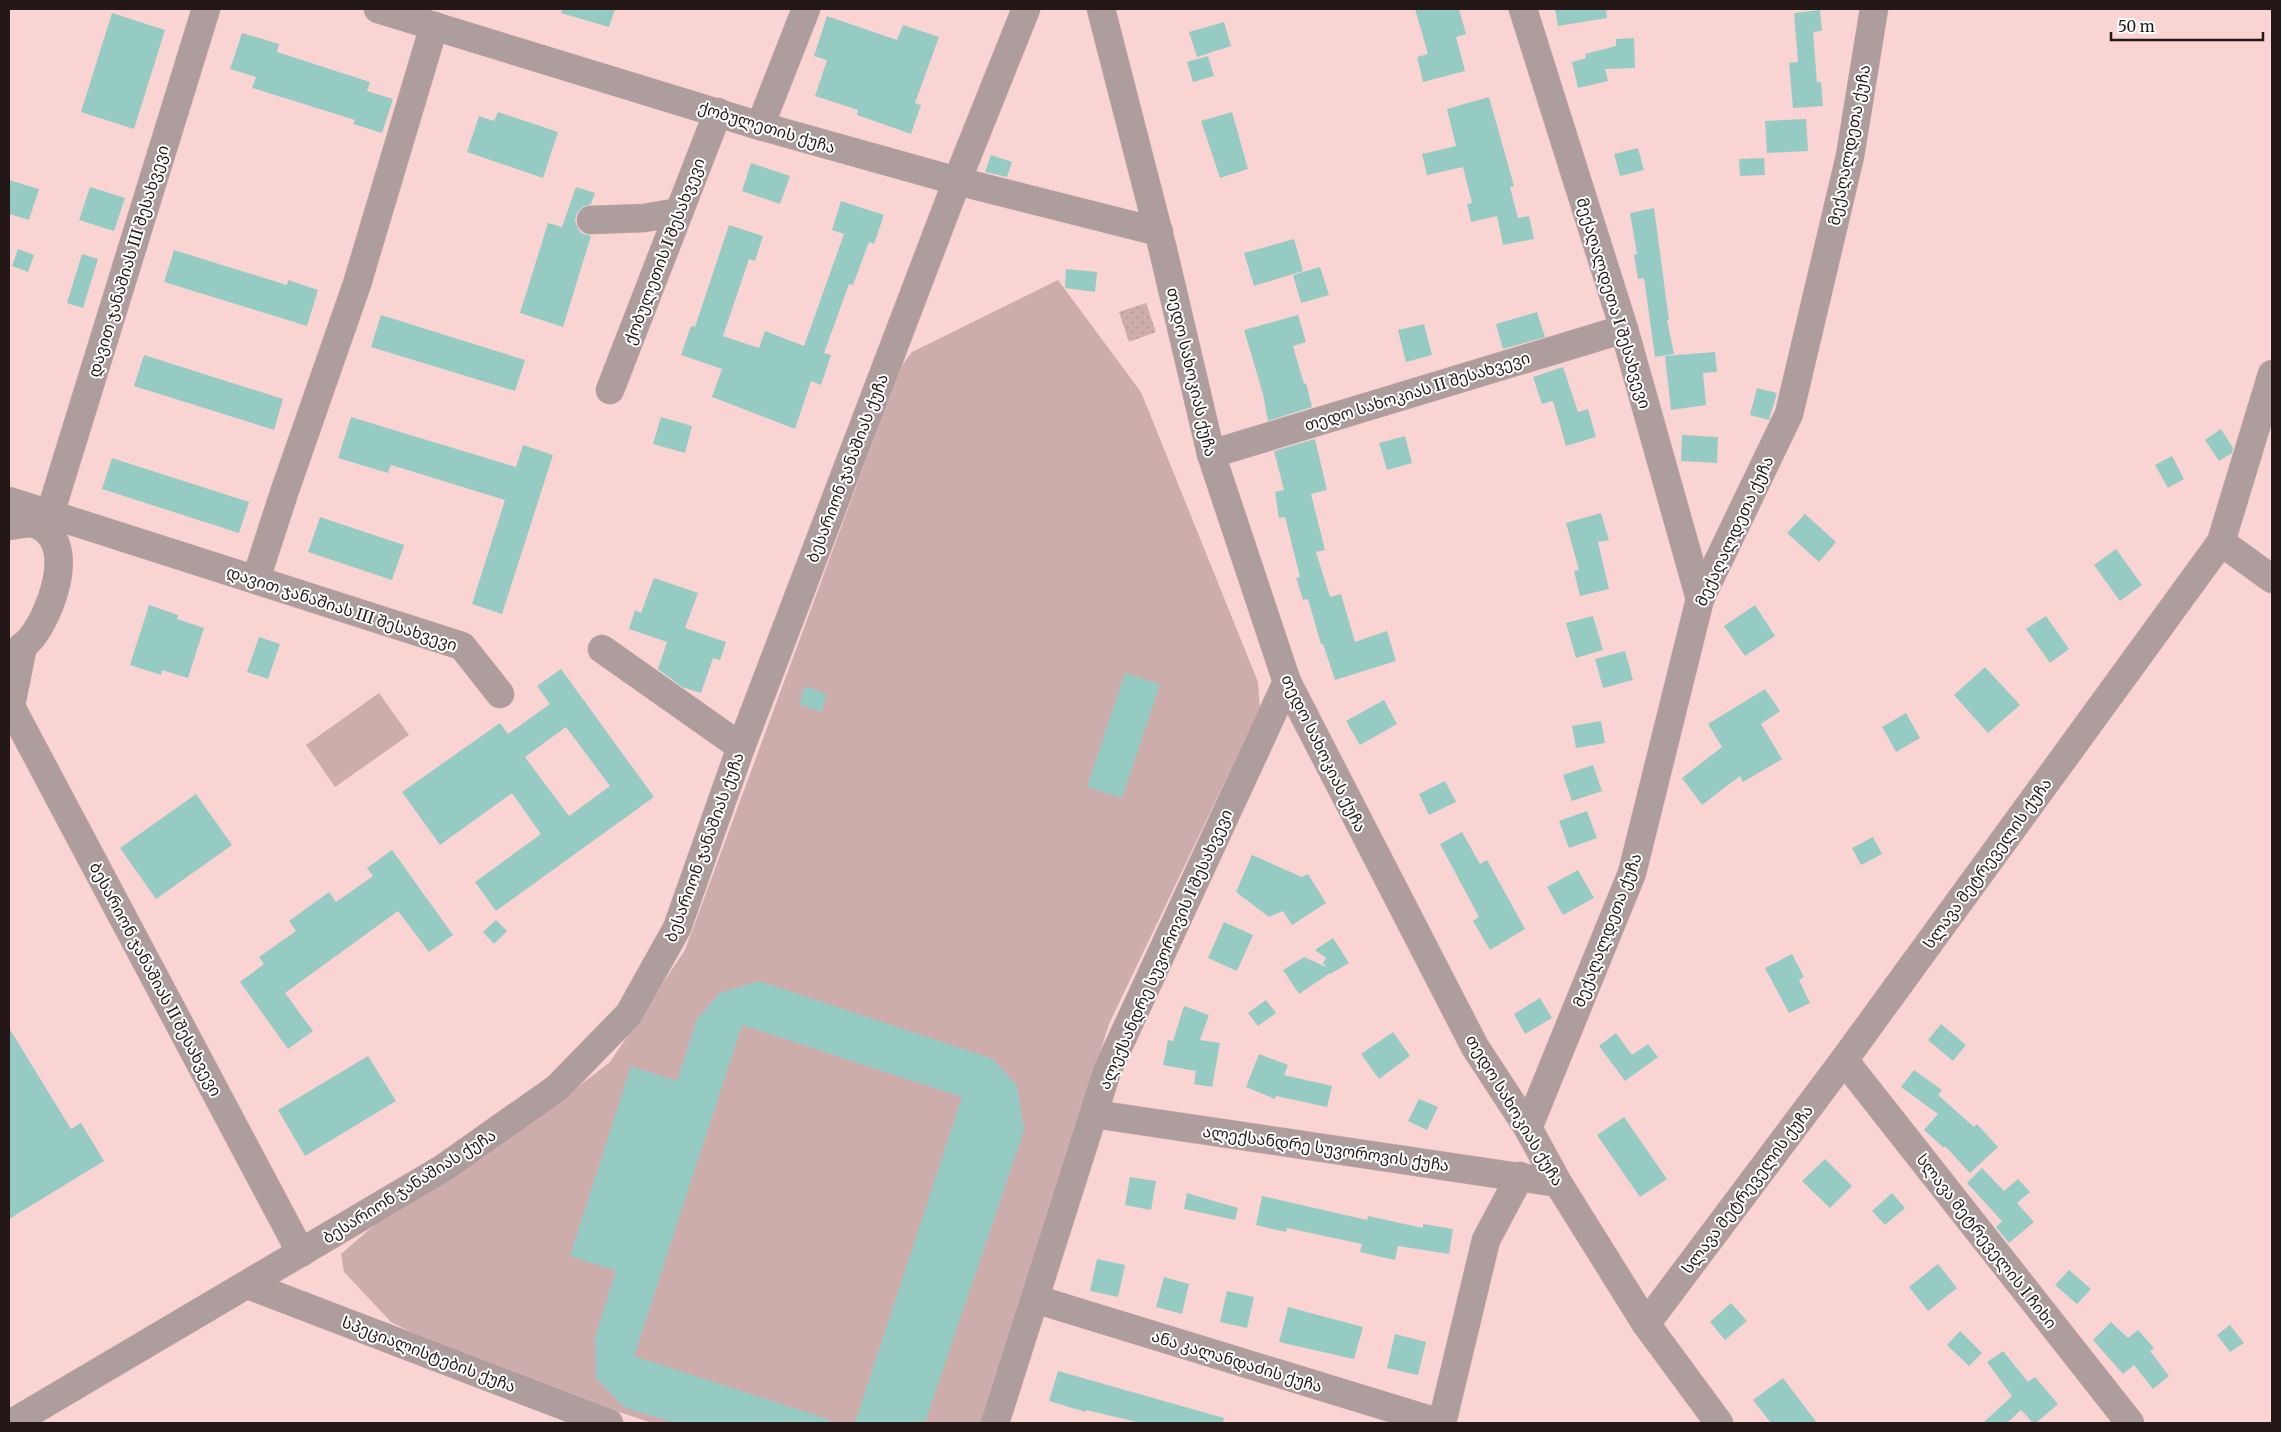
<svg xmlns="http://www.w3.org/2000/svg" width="2281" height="1432" font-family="Merriweather,'Noto Sans Georgian',serif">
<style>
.park{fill:url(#park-dots)}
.garden{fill:#cdadac}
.building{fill:#96cbc4;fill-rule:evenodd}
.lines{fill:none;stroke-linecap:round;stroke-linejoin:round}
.minor-casing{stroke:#d3b2b1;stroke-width:29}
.minor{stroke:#ad9d9c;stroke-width:28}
.labels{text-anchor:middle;stroke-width:4;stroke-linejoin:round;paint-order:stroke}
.street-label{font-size:16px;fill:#241717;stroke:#fff}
</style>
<defs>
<pattern id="park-dots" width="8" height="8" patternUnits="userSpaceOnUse" patternTransform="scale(1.25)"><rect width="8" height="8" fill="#cdadac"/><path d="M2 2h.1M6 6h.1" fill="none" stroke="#b09493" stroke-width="1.8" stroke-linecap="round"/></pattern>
</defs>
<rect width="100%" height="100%" fill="#fad4d3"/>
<polygon class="park" points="1146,303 1156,332 1129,342 1119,312"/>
<g class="garden">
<polygon points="1058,280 1141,392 1258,682 1260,708 1109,1024 983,1423 652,1423 472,1363 391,1322 344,1272 341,1254 378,1222 518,1133 610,1062 685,950 900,368 912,352"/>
<polygon points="379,693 409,735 335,787 306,745"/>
</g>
<g class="building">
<polygon points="562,9 615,9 609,27 561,13"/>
<polygon points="1415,9 1459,9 1466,34 1456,37 1465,71 1423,82 1417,57 1428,54"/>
<polygon points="1555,9 1606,9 1607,18 1558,26"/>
<polygon points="1820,10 1822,31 1813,32 1817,82 1821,82 1823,106 1793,108 1789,63 1798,62 1794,13"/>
<polygon points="112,13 165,30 134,129 81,112"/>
<polygon points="827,16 897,40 903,25 939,37 915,103 921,105 911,134 857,115 858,110 815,96 827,60 814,56"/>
<polygon points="1224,22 1231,46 1197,57 1189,32"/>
<polygon points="242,33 279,44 277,52 370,82 367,91 393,99 382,133 353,124 355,120 252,88 256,77 230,69"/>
<polygon points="1634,38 1635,68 1605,69 1608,81 1578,88 1572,62 1586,58 1585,54 1616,46 1616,39"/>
<polygon points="1208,56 1214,76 1193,82 1187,62"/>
<polygon points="1489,97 1514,186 1510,187 1518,218 1529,216 1534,239 1503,245 1497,216 1471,222 1467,204 1472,203 1463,167 1427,175 1422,154 1456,146 1447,109"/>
<polygon points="498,112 558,132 543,178 467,152 479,116 494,121"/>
<polygon points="1232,112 1248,169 1220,178 1201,121"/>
<polygon points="1806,119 1808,151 1767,153 1765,121"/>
<polygon points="1638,148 1644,170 1620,176 1614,154"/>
<polygon points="991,155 1012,162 1007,177 985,172"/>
<polygon points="1764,158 1765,175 1740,176 1739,159"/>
<polygon points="751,163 790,176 780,204 742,191"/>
<polygon points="9,180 39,189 29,220 9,214"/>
<polygon points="90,187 125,198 114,231 79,220"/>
<polygon points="576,187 595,193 591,204 583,207 577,213 575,221 578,228 581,233 591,236 563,327 520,313 548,223 562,227"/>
<polygon points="841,201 884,215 874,244 869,242 853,285 849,284 824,353 831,355 821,385 811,381 795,429 712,397 722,369 681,355 691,326 695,327 729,225 763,236 755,261 749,259 723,336 759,348 765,331 804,346 844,234 832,230"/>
<polygon points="1654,208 1669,320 1667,320 1674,354 1655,357 1644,278 1638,279 1634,255 1637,254 1630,213"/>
<polygon points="1294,239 1303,271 1254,286 1244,253"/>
<polygon points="18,249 34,255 28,272 12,266"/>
<polygon points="174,250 287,285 288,280 318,290 307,326 164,282"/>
<polygon points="82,254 98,259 83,308 67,303"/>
<polygon points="1320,267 1329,295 1301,303 1293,275"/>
<polygon points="1066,269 1097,272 1095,292 1065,288"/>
<polygon points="1537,312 1545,337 1503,349 1496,324"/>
<polygon points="381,315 525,360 515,391 371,347"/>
<polygon points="1298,315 1306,342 1293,346 1304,384 1306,383 1312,407 1268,421 1263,394 1244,330"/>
<polygon points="1424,324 1432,355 1406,362 1398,330"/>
<polygon points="1715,352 1717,372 1703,373 1706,405 1671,410 1665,356"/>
<polygon points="144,355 283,399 274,430 134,386"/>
<polygon points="1563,367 1578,412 1588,409 1596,437 1566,446 1553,401 1542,404 1533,377"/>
<polygon points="1757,388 1777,393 1769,420 1750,415"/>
<polygon points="351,417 516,467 523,445 553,455 502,614 472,604 505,500 391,465 388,473 338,458"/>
<polygon points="661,417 692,426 685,453 653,444"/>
<polygon points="2221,429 2233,448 2232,453 2219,461 2205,440"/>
<polygon points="1682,435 1718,437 1717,463 1681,461"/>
<polygon points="1405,436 1412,463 1387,470 1379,443"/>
<polygon points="1315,439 1327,490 1311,494 1325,550 1316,552 1330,597 1341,594 1355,642 1387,631 1396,661 1335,680 1323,644 1321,644 1308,599 1303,600 1296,578 1300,577 1285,517 1279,518 1275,492 1284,490 1274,451"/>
<polygon points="2172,456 2184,479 2168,488 2155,465"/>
<polygon points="112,458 249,502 239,533 102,489"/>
<polygon points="1601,513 1609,540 1598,542 1609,589 1580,596 1574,571 1579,570 1566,523"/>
<polygon points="1805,514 1836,542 1819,562 1787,533"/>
<polygon points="320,517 404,545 392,580 308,552"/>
<polygon points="2116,549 2142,585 2120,601 2094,565"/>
<polygon points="654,578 698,593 685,628 726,642 720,660 713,658 701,693 682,687 658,669 667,642 629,629 635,610 641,613"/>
<polygon points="149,605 178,615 177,619 204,628 188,678 162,670 161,675 130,665"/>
<polygon points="1755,605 1775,636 1745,656 1724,626"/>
<polygon points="1593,616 1603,650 1576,658 1566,623"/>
<polygon points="2046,616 2069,649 2050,663 2026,629"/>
<polygon points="259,637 280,644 268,679 247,672"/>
<polygon points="1625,651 1633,680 1603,688 1595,659"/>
<polygon points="1985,667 2020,705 1988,733 1954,695"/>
<path d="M561,669L654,797L496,911L475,882L541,834L512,793L440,845L402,792L500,723L508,734L550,704L537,686ZM566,727L610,786L569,816L525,757Z"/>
<polygon points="1125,673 1160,684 1122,798 1087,787"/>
<polygon points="805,686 827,694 821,712 799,704"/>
<polygon points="1765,689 1780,711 1761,724 1782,759 1743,782 1740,776 1702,805 1682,778 1722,747 1708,724"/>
<polygon points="1384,700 1397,724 1360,745 1346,721"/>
<polygon points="1906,713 1920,738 1896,752 1882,727"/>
<polygon points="1601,721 1605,743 1576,748 1572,726"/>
<polygon points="1593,765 1602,791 1572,801 1563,775"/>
<polygon points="1445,781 1456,802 1429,815 1419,794"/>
<polygon points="196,794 232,845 156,899 120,848"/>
<polygon points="1587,811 1597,838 1569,848 1559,821"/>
<polygon points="1462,832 1480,864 1487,860 1525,929 1490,950 1473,921 1479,917 1440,844"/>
<polygon points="1873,837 1882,854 1861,865 1852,848"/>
<polygon points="392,850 453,935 429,952 398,911 285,993 313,1031 288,1049 240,982 264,964 259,957 296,931 289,921 329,892 336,902 373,876 367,868"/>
<polygon points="1252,855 1302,877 1308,874 1326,903 1292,925 1283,911 1269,917 1236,892"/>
<polygon points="1578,870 1594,898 1563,915 1547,887"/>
<polygon points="496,920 507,931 494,944 483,932"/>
<polygon points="1224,922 1253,935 1237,971 1208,958"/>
<polygon points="1333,938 1349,963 1330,974 1330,973 1299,994 1283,970 1304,957 1326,967 1323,963 1326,958 1315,950"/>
<polygon points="1792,954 1804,977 1799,980 1810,1003 1789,1013 1765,968"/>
<polygon points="759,981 993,1059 1017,1086 1024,1130 925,1423 855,1423 962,1097 742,1025 634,1356 830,1420 830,1423 676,1423 624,1407 596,1378 595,1337 616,1271 570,1256 631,1066 677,1081 697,1019 720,993"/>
<polygon points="1540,998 1552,1018 1525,1034 1514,1014"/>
<polygon points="1266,1000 1276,1013 1258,1026 1248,1013"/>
<polygon points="1184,1006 1209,1015 1200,1040 1220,1043 1212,1087 1194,1084 1196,1071 1163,1065 1168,1040 1173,1041"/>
<polygon points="1941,1024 1966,1045 1953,1061 1928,1040"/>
<polygon points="9,1028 71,1129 81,1123 104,1161 9,1219"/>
<polygon points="1393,1032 1410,1056 1379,1079 1361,1054"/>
<polygon points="1616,1033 1632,1055 1648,1044 1658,1057 1625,1081 1599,1046"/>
<polygon points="1259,1054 1288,1065 1284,1075 1332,1086 1327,1107 1276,1096 1275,1099 1246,1087"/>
<polygon points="368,1056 396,1101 305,1156 278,1110"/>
<polygon points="1914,1070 1942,1090 1938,1095 1974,1127 1977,1124 1998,1147 1970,1173 1945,1146 1944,1148 1924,1130 1938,1114 1901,1087"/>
<polygon points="1419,1099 1438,1107 1427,1130 1408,1121"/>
<polygon points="1624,1117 1667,1179 1640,1197 1597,1135"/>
<polygon points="1825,1159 1852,1186 1830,1208 1802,1181"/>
<polygon points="1982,1168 2004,1191 2018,1179 2030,1192 2017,1203 2034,1222 2009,1243 1996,1227 2002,1221 1967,1183"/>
<polygon points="1130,1177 1156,1181 1151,1210 1125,1205"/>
<polygon points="1187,1193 1238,1208 1235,1220 1184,1209"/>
<polygon points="1892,1193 1905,1208 1885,1225 1872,1211"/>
<polygon points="1262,1196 1367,1220 1368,1216 1423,1228 1423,1224 1453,1229 1449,1254 1398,1246 1395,1260 1360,1252 1362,1244 1287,1228 1286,1232 1256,1225"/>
<polygon points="1097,1259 1125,1265 1118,1297 1090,1291"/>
<polygon points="1938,1264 1957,1288 1928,1311 1909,1287"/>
<polygon points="2069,1270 2091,1289 2077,1304 2055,1285"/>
<polygon points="1164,1277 1189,1284 1182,1314 1156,1307"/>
<polygon points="1227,1291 1254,1297 1247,1328 1220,1322"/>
<polygon points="1731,1303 1747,1321 1725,1340 1710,1322"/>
<polygon points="1288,1307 1363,1327 1354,1359 1279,1342"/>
<polygon points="2111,1322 2128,1338 2138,1330 2154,1348 2150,1351 2169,1376 2153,1389 2134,1365 2123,1374 2093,1340"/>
<polygon points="2230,1325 2244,1343 2230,1352 2217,1335"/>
<polygon points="1960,1331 1982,1353 1969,1366 1947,1345"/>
<polygon points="1395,1334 1426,1342 1418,1375 1387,1368"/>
<polygon points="2003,1351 2028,1382 2035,1377 2058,1404 2036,1423 2033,1423 2021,1410 2007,1423 1983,1423 2012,1396 1987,1362"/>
<polygon points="1058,1371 1224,1418 1223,1423 1141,1423 1086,1410 1086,1412 1049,1401"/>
<polygon points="1783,1378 1817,1423 1771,1423 1753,1400"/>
</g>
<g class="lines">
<g class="minor-casing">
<g id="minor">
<polyline points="378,9 760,126 957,181 1159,232"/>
<polyline points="1101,9 1163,250 1211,454 1287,682 1475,1047 1528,1128 1558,1183 1646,1324 1719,1423"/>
<polyline points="1523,9 1624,329 1700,599"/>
<polyline points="760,126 806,9"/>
<polyline points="591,220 644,218 679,212"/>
<polyline points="610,390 718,112"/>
<polyline points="1211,454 1624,329"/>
<polyline points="9,501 462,646 500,694"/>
<polyline points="50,514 206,9"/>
<path d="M9,526C16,525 25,523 32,523C36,524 42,527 46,530C73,554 51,612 32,637C26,645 17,651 9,656"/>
<polyline points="2221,542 2272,579"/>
<polyline points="256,579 285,490 357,284 434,26"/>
<polyline points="602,649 741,747"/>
<polyline points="9,703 301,1253"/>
<polyline points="11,705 23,646"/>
<polyline points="1844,1060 2130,1423"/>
<polyline points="1094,1114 1558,1183"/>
<polyline points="1528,1128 1632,873 1700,599 1789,414 1850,156 1874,9"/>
<polyline points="248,1285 609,1423"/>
<polyline points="1035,1299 1440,1423"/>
<polyline points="1646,1324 1844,1060 2221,542 2272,374"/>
<polyline points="12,1423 442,1169 557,1088 629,1014 677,928 741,747 957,181 1026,9"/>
<polyline points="995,1423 1107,1071 1287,682"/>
<polyline points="1442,1423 1486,1240 1520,1176"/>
</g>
</g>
<use href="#minor" class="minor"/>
</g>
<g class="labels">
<g class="street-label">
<text transform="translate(767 127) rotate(17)" y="6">ქობულეთის ქუჩა</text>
<text transform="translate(1849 145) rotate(-79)" y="6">მექაღალდეთა ქუჩა</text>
<text transform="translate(664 251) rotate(-69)" y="6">ქობულეთის I შესახვევი</text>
<text transform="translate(128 261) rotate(-73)" y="6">დავით ჯანაშიას III შესახვევი</text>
<text transform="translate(1614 303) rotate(73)" y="6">მექაღალდეთა I შესახვევი</text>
<text transform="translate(1192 372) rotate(77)" y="6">თედო სახოკიას ქუჩა</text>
<text transform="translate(1417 391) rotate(-17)" y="6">თედო სახოკიას II შესახვევი</text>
<text transform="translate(847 468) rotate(-69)" y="6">ბესარიონ ჯანაშიას ქუჩა</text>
<text transform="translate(1734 531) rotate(-65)" y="6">მექაღალდეთა ქუჩა</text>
<text transform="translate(342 608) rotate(18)" y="6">დავით ჯანაშიას III შესახვევი</text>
<text transform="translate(1324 753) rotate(64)" y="6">თედო სახოკიას ქუჩა</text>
<text transform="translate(704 847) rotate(-70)" y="6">ბესარიონ ჯანაშიას ქუჩა</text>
<text transform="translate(1987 863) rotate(-54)" y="6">სლავა მეტრეველის ქუჩა</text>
<text transform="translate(1607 930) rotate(-69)" y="6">მექაღალდეთა ქუჩა</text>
<text transform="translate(1165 949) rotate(-66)" y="6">ალექსანდრე სუვოროვის I შესახვევი</text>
<text transform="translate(156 979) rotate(62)" y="6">ბესარიონ ჯანაშიას II შესახვევი</text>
<text transform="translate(1515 1110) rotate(59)" y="6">თედო სახოკიას ქუჩა</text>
<text transform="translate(1326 1148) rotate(8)" y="6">ალექსანდრე სუვოროვის ქუჩა</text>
<text transform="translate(409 1186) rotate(-32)" y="6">ბესარიონ ჯანაშიას ქუჩა</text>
<text transform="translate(1747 1189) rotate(-53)" y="6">სლავა მეტრეველის ქუჩა</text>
<text transform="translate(1987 1241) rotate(52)" y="6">სლავა მეტრეველის I ჩიხი</text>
<text transform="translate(429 1354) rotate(21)" y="6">სპეციალისტების ქუჩა</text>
<text transform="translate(1237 1361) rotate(17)" y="6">ანა კალანდაძის ქუჩა</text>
</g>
</g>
<rect width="2281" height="1432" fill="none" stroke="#241717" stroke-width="20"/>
<path d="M2111 32v8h152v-8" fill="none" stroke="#241717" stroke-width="2.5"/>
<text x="2118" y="32" font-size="15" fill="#241717" stroke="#ffffff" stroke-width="4" paint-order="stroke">50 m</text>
</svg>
